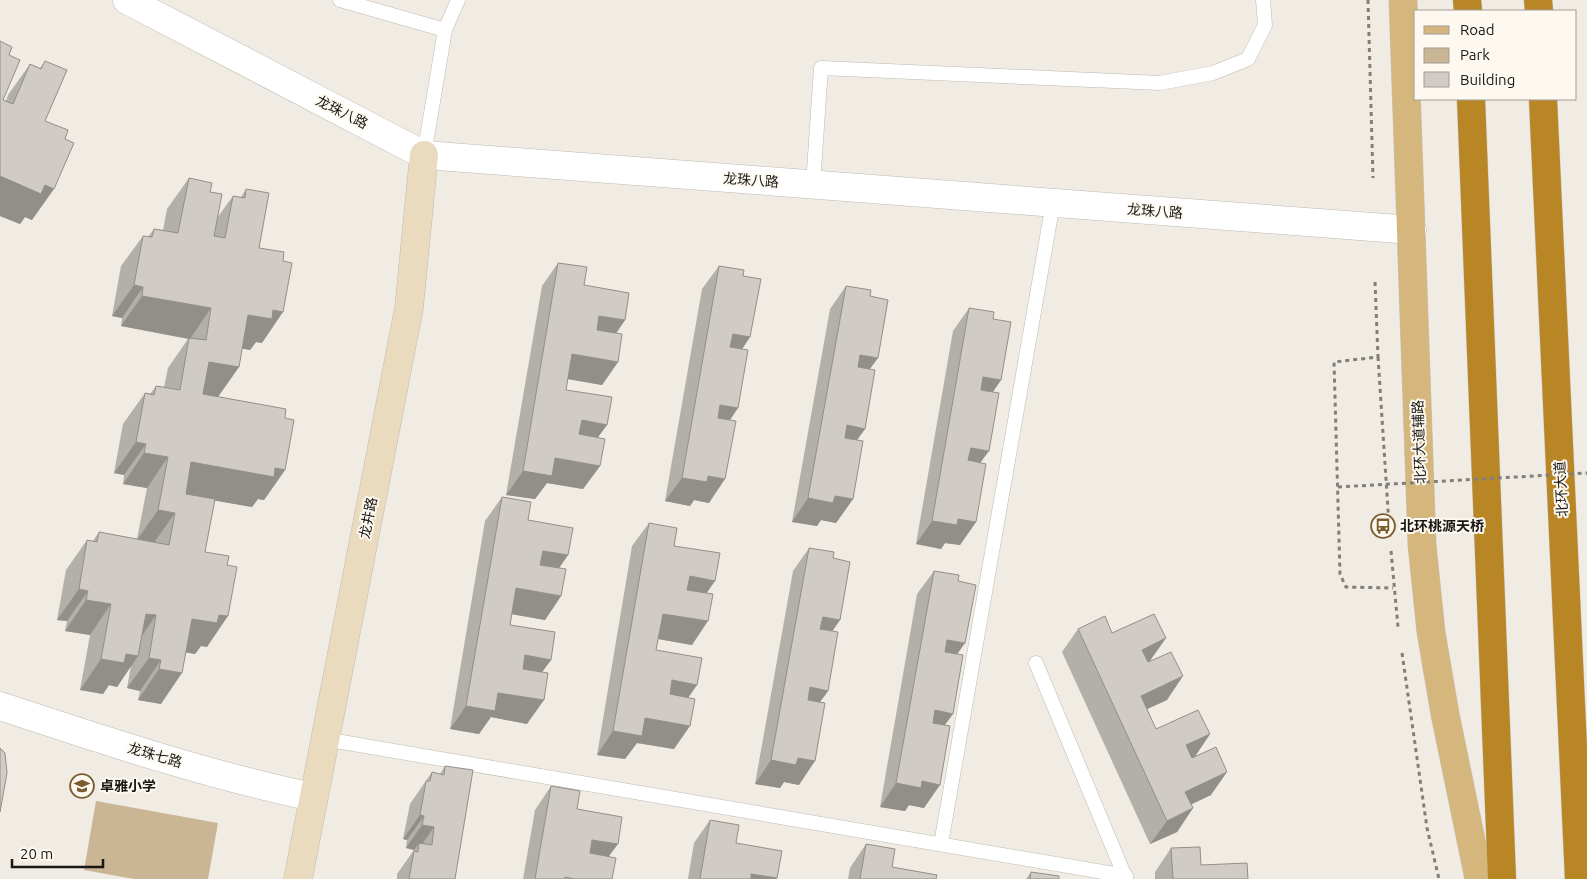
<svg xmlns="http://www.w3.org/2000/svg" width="1587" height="879" font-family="Ubuntu,'Noto Sans SC',sans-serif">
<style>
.green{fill:#cab594}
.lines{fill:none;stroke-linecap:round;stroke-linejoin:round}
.lane-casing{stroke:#bfbab2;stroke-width:15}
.street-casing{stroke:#bfbab2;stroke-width:29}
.secondary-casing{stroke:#bfbab2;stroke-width:29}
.primary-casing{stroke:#c8c7c7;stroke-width:29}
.highway-casing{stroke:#c8c7c7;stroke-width:29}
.path{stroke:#827f7a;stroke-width:3;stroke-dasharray:4 4;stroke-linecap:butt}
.lane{stroke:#fff;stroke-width:14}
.street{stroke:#fff;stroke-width:28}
.secondary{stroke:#eadbbe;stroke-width:28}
.primary{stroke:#d5b67c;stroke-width:28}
.highway{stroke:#b98625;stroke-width:28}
.path-bridge{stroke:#827f7a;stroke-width:3;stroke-dasharray:4 4;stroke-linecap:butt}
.wall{fill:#b3afa9}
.shaded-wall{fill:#928e89}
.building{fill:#d0cbc4;stroke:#928e89}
.labels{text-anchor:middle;stroke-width:4;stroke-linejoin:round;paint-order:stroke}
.street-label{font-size:14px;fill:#181714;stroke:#fdf8f0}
.poi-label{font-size:14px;font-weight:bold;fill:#181714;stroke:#fdf8f0;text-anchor:start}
</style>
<rect width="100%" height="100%" fill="#f0ebe3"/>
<polygon class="green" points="96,801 218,823 208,879 134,879 84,870"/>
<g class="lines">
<g class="lane-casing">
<g id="lane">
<polyline points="340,0 445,30"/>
<polyline points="424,155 445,30 458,0"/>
<polyline points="813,185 821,68 1160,83 1213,73 1248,59 1265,25 1263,0"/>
<polyline points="1036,663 1126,879"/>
<polyline points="324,739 1126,876"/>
<polyline points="941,844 1053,203"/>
</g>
</g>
<g class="street-casing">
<g id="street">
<polyline points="127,0 424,155 1412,230"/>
<path d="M0,706C103,740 207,775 313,797"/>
</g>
</g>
<g class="secondary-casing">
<polyline id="secondary" points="298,879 409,308 424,155"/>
</g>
<g class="primary-casing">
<polyline id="primary" points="1403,0 1422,545 1431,632 1445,714 1479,879"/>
</g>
<g class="highway-casing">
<g id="highway">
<polyline points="1467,0 1468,11"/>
<polyline points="1538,0 1539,11"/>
<polyline points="1471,99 1502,879"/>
<polyline points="1543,99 1579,879"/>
</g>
</g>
<g class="path">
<polyline points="1368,0 1373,178"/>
<polyline points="1375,282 1378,357 1334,362 1340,574 1346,587 1393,588"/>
<polyline points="1378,357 1390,540"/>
<polyline points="1391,551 1398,627"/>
<polyline points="1402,653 1427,828 1439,879"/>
</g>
<use href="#lane" class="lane"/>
<use href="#street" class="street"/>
<use href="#secondary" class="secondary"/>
<use href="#primary" class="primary"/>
<use href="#highway" class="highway"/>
<polyline class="path-bridge" points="1338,487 1587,473"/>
</g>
<g class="wall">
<polygon points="0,41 9,55 3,100 6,101 8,95 30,64 40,68 45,61 45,121 32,220 25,217 20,224 0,216"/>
<polygon points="189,178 210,192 217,218 233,196 241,197 246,189 259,248 262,343 256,342 250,350 242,348 239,367 218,397 285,418 285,470 264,500 258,499 252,507 214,500 205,552 207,647 201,646 195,654 186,652 161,704 138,700 140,691 127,688 131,666 117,687 109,685 103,694 80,690 90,635 65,631 67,621 57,620 66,570 87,540 93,541 99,532 137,539 147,488 123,484 124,475 114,473 123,424 145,393 150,394 156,386 164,387 168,368 188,339 121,326 122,318 112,316 121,266 143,236 148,237 154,229 163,230 167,209"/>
<polygon points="558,263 625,320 616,333 618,362 602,385 568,379 566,390 607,425 598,437 600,466 583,489 547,483 535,499 506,495 542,286"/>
<polygon points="719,266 750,337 742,349 730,420 709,503 694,500 690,506 665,501 702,289"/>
<polygon points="846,286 870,296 869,369 865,429 857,440 853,499 836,523 821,520 817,526 792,522 830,309"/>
<polygon points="969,308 993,319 1001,380 993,392 980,463 976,522 960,545 945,543 941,549 916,544 953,331"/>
<polygon points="502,497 568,555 559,568 561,596 545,620 512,614 510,625 551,660 542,672 527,724 491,717 479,734 450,729 485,521"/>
<polygon points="649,523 674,546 715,581 706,593 692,645 658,639 656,650 688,697 674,749 637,743 625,759 597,755 632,546"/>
<polygon points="809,548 833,558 840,620 832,631 828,691 820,702 799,785 784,782 780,788 755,784 793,571"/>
<polygon points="934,571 958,581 957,654 944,725 924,808 909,805 905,811 880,807 917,594"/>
<polygon points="1078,629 1166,638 1149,662 1167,700 1147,709 1156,729 1210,734 1194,758 1211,795 1191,804 1193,808 1177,832 1150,844 1062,652"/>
<polygon points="445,766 455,879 397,879 397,874 414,850 406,848 407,840 403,839 410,804 432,772 440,774"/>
<polygon points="551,786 577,809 609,857 612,879 523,879 535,810"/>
<polygon points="710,820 776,879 688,879 694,843"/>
<polygon points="866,844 892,867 936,879 848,879 850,868"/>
<polygon points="1171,848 1201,865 1248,879 1155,879 1155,872"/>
<polygon points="1031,872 1059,879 1026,879"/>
</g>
<g class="shaded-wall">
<polygon points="0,176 45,185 54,189 32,220 25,217 20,224 0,216"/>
<polygon points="134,285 143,287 122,318 112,316"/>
<polygon points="142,296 211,308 190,339 121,326"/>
<polygon points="273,310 283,312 262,343 256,342 250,350 227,346 248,315"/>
<polygon points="599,316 625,320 609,344 583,340"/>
<polygon points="733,334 750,337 734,361 716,358"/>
<polygon points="572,354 618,362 602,385 556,377"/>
<polygon points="860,355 878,358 861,381 843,378"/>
<polygon points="209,362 239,367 217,398 188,393"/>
<polygon points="983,377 1001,380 984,404 966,400"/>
<polygon points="720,405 738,408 722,432 704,429"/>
<polygon points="582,420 607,425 590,448 565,444"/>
<polygon points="847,425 865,429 848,452 831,449"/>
<polygon points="136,442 146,444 124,475 114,473"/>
<polygon points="971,448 989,451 972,474 954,471"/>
<polygon points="144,453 168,457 147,488 123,484"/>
<polygon points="555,458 600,466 583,489 547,483 535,499 506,495 523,471"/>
<polygon points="191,462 275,468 285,470 264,500 258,499 252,507 170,493"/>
<polygon points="708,476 725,479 709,503 694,500 690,506 665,501 682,478"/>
<polygon points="835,496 853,499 836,523 821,520 817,526 792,522 808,498"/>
<polygon points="158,510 175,513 153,544 137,540"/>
<polygon points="958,519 976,522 960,545 945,543 941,549 916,544 932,521"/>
<polygon points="543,551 568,555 552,578 527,574"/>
<polygon points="690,576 715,581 699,604 674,600"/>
<polygon points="516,588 561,596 545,620 500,612"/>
<polygon points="79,589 88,591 67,621 57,620"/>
<polygon points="86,600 111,604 90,635 65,631"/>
<polygon points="146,614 156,615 135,646"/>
<polygon points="663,614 708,621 692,645 647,637"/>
<polygon points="219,615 228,616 207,647 201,646 195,654 171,650 192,619"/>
<polygon points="823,617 840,620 824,643 806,640"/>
<polygon points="1166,638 1149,662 1126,673 1142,650"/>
<polygon points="947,640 965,643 949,666 931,663"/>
<polygon points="126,654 138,656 117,687 109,685 103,694 80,690 101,659"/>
<polygon points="525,655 551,660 534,683 509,678"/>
<polygon points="149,658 161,660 140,691 127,688"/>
<polygon points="159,669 182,673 161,704 138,700"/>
<polygon points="1183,676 1167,700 1125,719 1141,696"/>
<polygon points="672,680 697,685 681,708 655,704"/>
<polygon points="810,687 828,691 811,714 794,711"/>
<polygon points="498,693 544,700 527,724 491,717 479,734 450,729 466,706"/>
<polygon points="935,710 953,714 936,737 918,734"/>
<polygon points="645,718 690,726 674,749 637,743 625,759 597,755 613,731"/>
<polygon points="1210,734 1194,758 1170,768 1186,745"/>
<polygon points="798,758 815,761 799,785 784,782 780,788 755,784 771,760"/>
<polygon points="1227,772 1211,795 1169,815 1185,792"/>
<polygon points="922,781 940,785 924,808 909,805 905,811 880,807 896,783"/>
<polygon points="1193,808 1177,832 1150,844 1167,821"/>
<polygon points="420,815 424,816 407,840 403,839"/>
<polygon points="422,825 434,827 418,850 419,843 414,850 406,848"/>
<polygon points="592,840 618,844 601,867 576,863"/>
<polygon points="751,874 777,878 776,879 748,879"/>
</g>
<g class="building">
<polygon points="0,41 12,47 9,55 20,60 3,100 13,104 30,64 41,69 45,61 67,70 45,121 68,130 65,139 74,143 54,189 45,185 41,194 0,176"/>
<polygon points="189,178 212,183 210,192 222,194 214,236 225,238 233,196 245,198 246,189 269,193 259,248 284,252 283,261 292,263 283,312 273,310 272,319 248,315 239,367 209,362 203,394 286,409 285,418 294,420 285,470 275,468 274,477 191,462 186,494 215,499 205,552 229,556 227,565 237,567 228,616 219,615 217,623 192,619 182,673 159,669 161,660 149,658 156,615 146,614 138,656 126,654 124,663 101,659 111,604 86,600 88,591 79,589 87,540 97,542 99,532 169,545 175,513 158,510 168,457 144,453 146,444 136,442 145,393 154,395 156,386 180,390 189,338 206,340 211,308 142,296 143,287 134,285 143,236 152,237 154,229 178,233"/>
<polygon points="558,263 587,267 584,285 629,293 625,320 599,316 597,330 622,334 618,362 572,354 566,390 612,397 607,425 582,420 579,434 605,439 600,466 555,458 552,476 523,471"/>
<polygon points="719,266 744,270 743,276 761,279 750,337 733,334 730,347 748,350 738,408 720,405 718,418 736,421 725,479 708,476 707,482 682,478"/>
<polygon points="846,286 871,290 870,296 888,300 878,358 860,355 858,367 875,370 865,429 847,425 845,438 863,441 853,499 835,496 833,503 808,498"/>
<polygon points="969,308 994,312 993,319 1011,322 1001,380 983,377 981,390 999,393 989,451 971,448 968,460 986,464 976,522 958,519 957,525 932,521"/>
<polygon points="502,497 531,502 528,520 573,528 568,555 543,551 540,565 566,569 561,596 516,588 510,625 555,632 551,660 525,655 523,669 548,673 544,700 498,693 495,711 466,706"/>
<polygon points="649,523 677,528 674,546 720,553 715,581 690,576 687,590 713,594 708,621 663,614 656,650 702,658 697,685 672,680 670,694 695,699 690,726 645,718 642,736 613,731"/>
<polygon points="809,548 834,552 833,558 850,562 840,620 823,617 820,629 838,632 828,691 810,687 808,700 825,703 815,761 798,758 796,765 771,760"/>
<polygon points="934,571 959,575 958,581 976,585 965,643 947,640 945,652 963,655 953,714 935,710 933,723 950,726 940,785 922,781 921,788 896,783"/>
<polygon points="1154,614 1166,638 1142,650 1148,662 1171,652 1183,676 1141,696 1156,729 1198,710 1210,734 1186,745 1192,758 1216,747 1227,772 1185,792 1193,808 1167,821 1078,629 1105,616 1112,633"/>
<polygon points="0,748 5,753 7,773 0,812"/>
<polygon points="445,766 473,770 455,879 409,879 414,851 418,852 419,843 432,845 434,827 422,825 424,816 420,815 426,781 430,781 432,772 444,775"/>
<polygon points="551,786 580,791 577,809 622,817 618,844 592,840 590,853 616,858 612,879 575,879 565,877 565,879 535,879"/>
<polygon points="710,820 739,825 736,843 782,851 777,878 751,874 751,879 700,879"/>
<polygon points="866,844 895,849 892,867 937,875 936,879 860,879"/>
<polygon points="1200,847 1201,865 1247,863 1248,879 1173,879 1171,848"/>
<polygon points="1031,872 1059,876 1059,879 1030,879"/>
</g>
<defs>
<g id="bus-ring" transform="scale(1.25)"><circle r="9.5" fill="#fdf8f0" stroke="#795d30" stroke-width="1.5"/><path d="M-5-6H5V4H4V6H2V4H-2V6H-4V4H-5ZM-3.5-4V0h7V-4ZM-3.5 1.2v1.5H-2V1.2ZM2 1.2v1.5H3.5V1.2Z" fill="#795d30"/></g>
<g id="school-ring" transform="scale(1.25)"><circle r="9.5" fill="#fdf8f0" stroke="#795d30" stroke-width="1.5"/><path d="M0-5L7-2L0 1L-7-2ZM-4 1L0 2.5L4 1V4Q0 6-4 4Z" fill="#795d30"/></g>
</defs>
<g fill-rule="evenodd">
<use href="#bus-ring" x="1383" y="526"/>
<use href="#school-ring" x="82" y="786"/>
</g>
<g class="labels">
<g class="street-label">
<text transform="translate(342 112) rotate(27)" y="5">龙珠八路</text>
<text transform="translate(751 180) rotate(4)" y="5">龙珠八路</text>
<text transform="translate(1155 211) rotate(4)" y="5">龙珠八路</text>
<text transform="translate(1419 442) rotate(-92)" y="5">北环大道辅路</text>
<text transform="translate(1561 489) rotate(-93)" y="5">北环大道</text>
<text transform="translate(368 518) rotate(-79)" y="5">龙井路</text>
<text transform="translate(155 755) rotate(16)" y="5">龙珠七路</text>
</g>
<g class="poi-label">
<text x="1400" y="531">北环桃源天桥</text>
<text x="100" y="791">卓雅小学</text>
</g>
</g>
<rect x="1414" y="10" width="162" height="90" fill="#fdf8f0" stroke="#a19e98"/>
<rect x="1424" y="26" width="25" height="8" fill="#d5b67c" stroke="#a19e98"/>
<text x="1460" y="35" font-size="15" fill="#181714">Road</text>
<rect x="1424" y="48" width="25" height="15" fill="#cab594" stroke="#a19e98"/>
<text x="1460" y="60" font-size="15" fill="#181714">Park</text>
<rect x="1424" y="72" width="25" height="15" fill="#d0cbc4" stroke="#a19e98"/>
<text x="1460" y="85" font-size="15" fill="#181714">Building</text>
<path d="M12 859v8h91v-8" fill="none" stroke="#181714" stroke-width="2.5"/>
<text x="20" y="859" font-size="15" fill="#181714" stroke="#fdf8f0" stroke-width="4" paint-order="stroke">20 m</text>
</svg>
